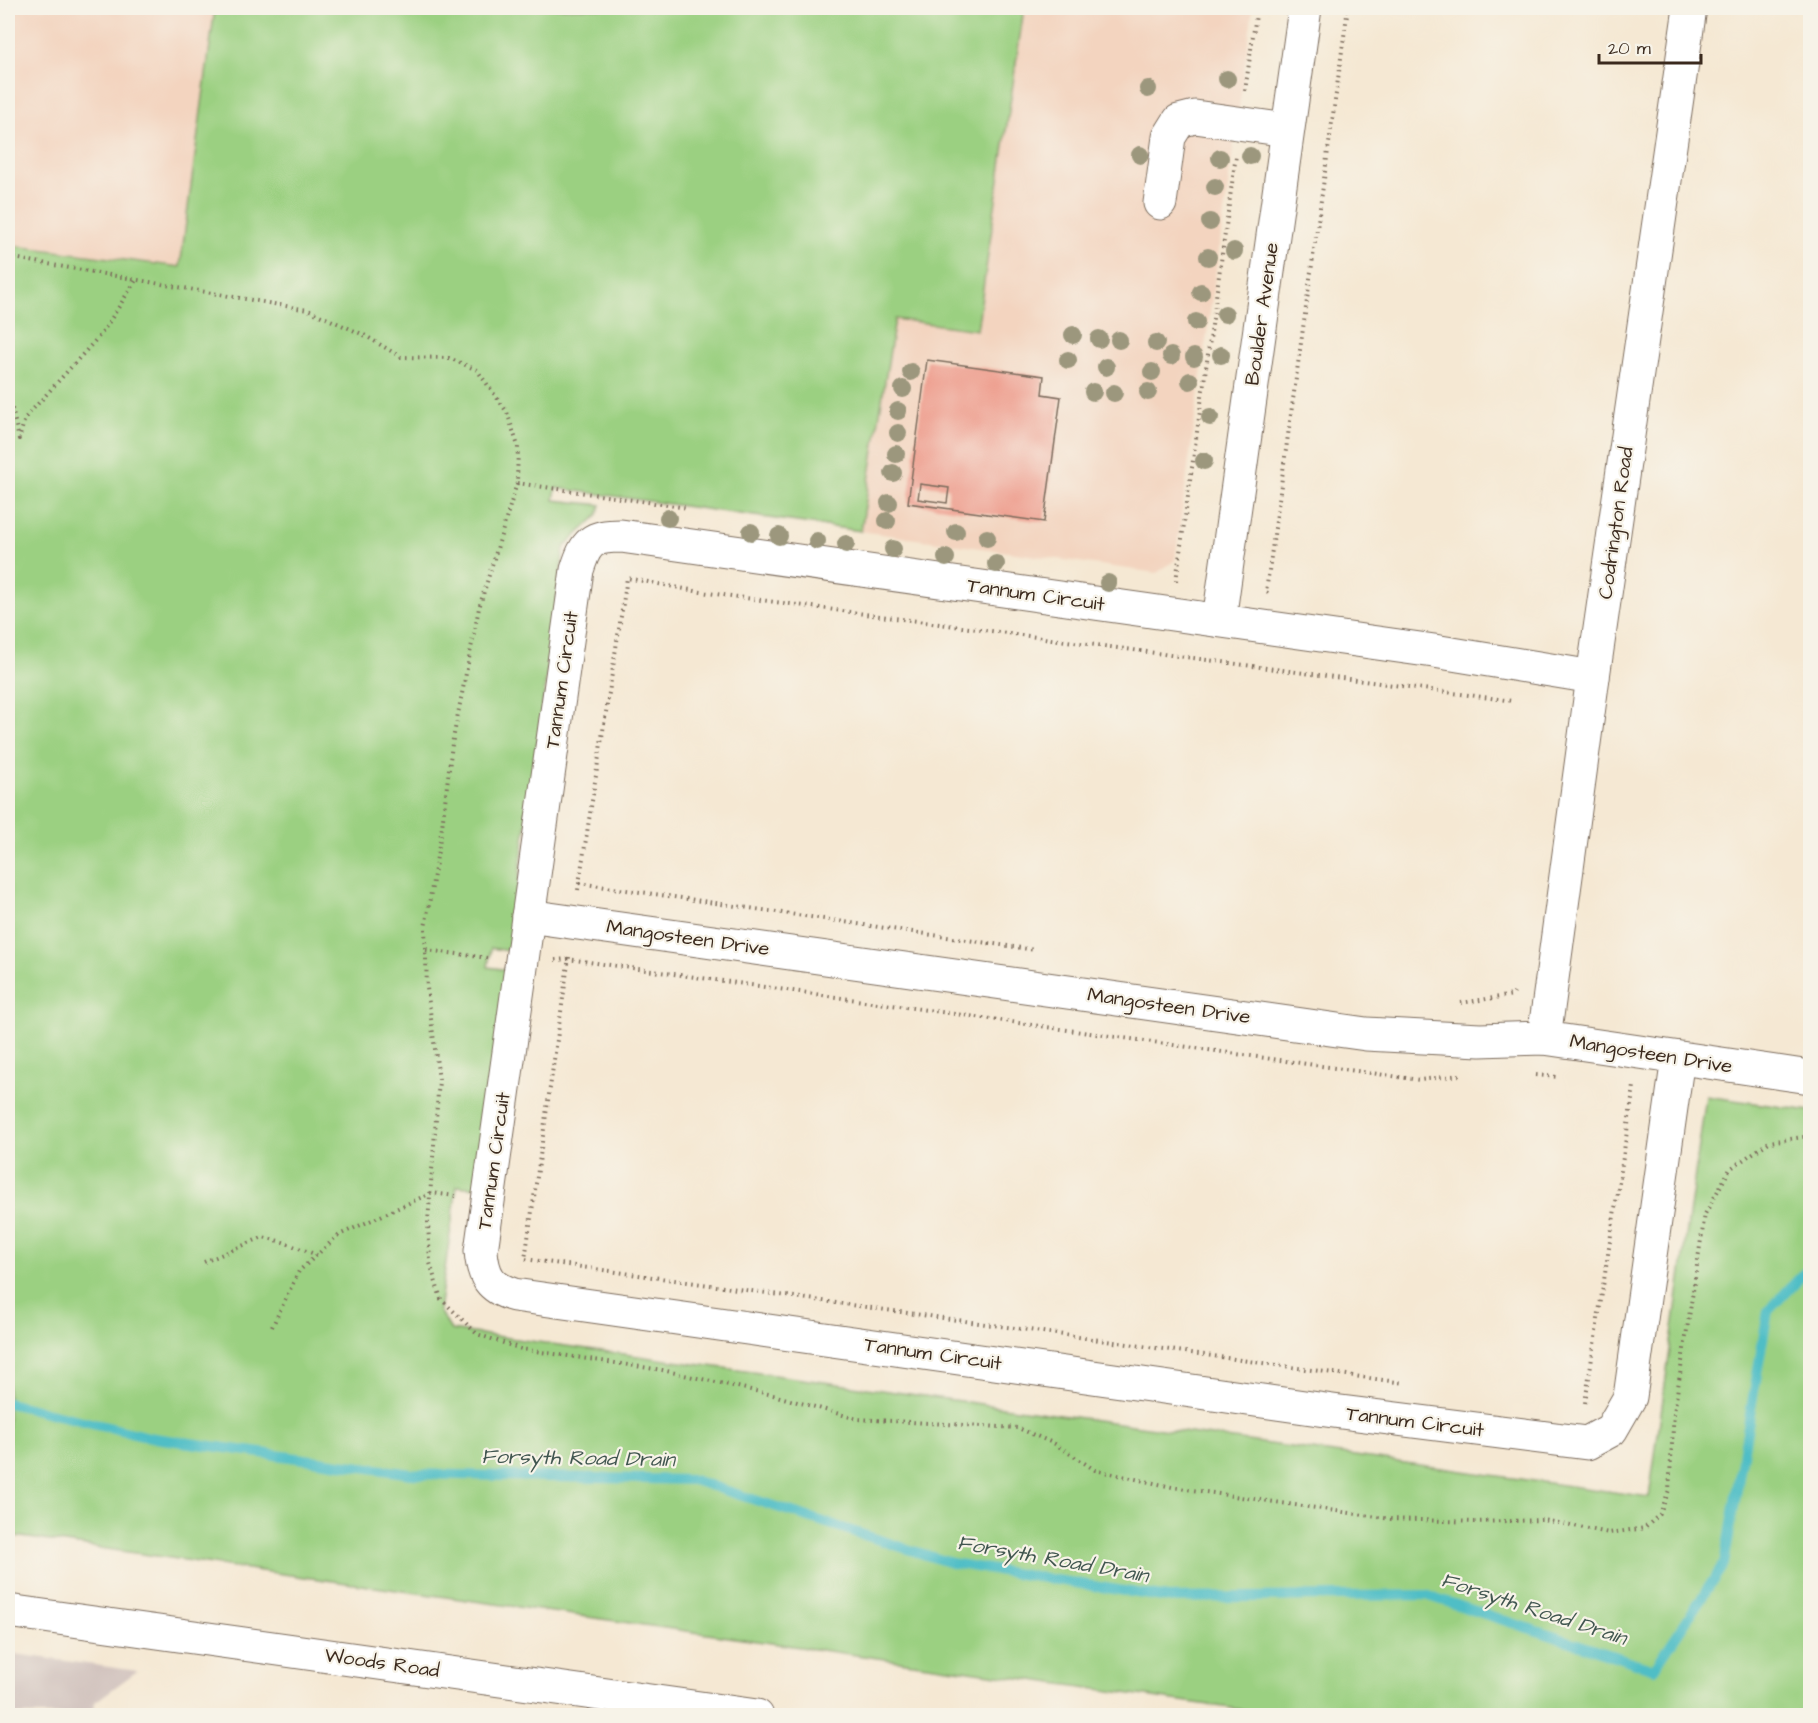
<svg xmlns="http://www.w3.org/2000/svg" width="1818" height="1723" font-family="'Architects Daughter',sans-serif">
<rect width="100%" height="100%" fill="#f7f3e8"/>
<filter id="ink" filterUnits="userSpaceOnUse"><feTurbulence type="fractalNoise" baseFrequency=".0167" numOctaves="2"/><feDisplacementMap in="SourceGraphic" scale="12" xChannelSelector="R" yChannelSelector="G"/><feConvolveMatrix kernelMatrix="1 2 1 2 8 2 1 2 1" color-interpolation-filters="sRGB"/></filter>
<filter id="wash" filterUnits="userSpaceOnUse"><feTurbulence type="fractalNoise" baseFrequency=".008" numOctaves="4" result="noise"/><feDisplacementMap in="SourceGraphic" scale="24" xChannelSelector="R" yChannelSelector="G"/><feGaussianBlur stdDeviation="1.35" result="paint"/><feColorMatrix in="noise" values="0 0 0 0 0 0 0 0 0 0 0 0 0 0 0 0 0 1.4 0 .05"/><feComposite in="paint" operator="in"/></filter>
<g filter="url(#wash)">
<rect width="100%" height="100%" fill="#f5e8d3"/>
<path fill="#f3d4bf" d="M8 8H1253L1175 560 1157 573 556 488 479 307 8 245Z"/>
<path fill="#cfc0bb" d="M8 1653 137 1671 95 1702 93 1715H8Z"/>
<path fill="#9bd081" stroke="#6b7d50" stroke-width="1.5" d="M215 8H1024L977 330 895 319 861 531 556 488 554 500 601 505 597 516 564 547 509 951 491 948 488 967 508 970 476 1188 457 1186 439 1311 451 1330 1649 1497 1706 1096 1810 1111V1715H1280L8 1535V245L180 267Z"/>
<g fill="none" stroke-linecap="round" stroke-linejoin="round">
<path stroke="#50bec6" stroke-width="10" d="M8 1403 154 1438 412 1474 693 1480 951 1563 1168 1598 1426 1595 1654 1669 1724 1564 1768 1311 1810 1267"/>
</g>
<g id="blocks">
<path fill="#ed9787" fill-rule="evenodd" d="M927 360 1044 376 1042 394 1061 397 1044 522 908 503ZM920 484 949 488 947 503 918 499Z"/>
</g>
</g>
<g filter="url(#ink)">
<use href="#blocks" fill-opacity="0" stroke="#7c6c5d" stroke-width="1.5"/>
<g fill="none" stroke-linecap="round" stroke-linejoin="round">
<defs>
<g id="minor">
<path d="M1160 203 1169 137 1179 121 1195 117 1287 130"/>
<path d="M1219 620 1305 8"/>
<path d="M1593 677 1434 651 621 536C591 536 586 542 577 570L481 1251C483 1276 490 1288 514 1295L1333 1411 1587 1443 1611 1430 1630 1397 1678 1058"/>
<path d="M528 916 1366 1034 1480 1040 1544 1038 1810 1077"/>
<path d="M1544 1038 1593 677 1690 8"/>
<path d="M8 1611 757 1716"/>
</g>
</defs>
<use href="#minor" stroke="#7c6c5d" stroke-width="35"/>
<g stroke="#7c6c5d" stroke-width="4" stroke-dasharray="1.5 4.5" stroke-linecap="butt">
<path d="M1245 91 1257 8"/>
<path d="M8 257 308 310 364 335 401 357 449 358 477 370 507 412 518 446 517 483 479 608 452 744 442 827 425 928 427 988 439 1080 428 1222 430 1263 441 1299 477 1334 521 1349 662 1370 773 1395 857 1419 1018 1428 1055 1444 1095 1470 1172 1487 1391 1519 1474 1522 1544 1520 1609 1533 1645 1528 1660 1514 1669 1490 1674 1413 1705 1214 1730 1169 1769 1142 1810 1136"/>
<path d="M8 391 19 439 25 418 102 333 136 280"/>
<path d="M517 483 688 508"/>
<path d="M1176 581 1236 155"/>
<path d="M1268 593 1266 592 1348 8"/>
<path d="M579 883 1035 950"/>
<path d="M578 890 627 578 701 592 1513 701"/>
<path d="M426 950 488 958"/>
<path d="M569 957 525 1259 1404 1383"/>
<path d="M555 960 568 959 1420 1080 1460 1075"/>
<path d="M1461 1003 1513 995 1514 993"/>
<path d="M1536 1075 1558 1077"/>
<path d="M204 1262 263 1237 283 1242 317 1255"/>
<path d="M272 1327 299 1271 339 1235 431 1193 456 1196"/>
<path d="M1585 1403 1634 1086"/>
</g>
<use href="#minor" stroke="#fff" stroke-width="33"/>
</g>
<g fill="#9c977d">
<circle cx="1227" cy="79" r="9"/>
<circle cx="1148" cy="89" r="9"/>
<circle cx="1140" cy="155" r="9"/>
<circle cx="1250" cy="156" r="9"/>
<circle cx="1220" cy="158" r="9"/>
<circle cx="1215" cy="187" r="9"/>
<circle cx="1210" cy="222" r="9"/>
<circle cx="1234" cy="251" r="9"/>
<circle cx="1208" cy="257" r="9"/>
<circle cx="1201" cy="292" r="9"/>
<circle cx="1225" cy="314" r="9"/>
<circle cx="1196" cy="322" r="9"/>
<circle cx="1073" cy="335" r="9"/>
<circle cx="1099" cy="339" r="9"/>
<circle cx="1119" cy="340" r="9"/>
<circle cx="1156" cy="343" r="9"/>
<circle cx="1221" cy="355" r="9"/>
<circle cx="1171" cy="356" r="9"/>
<circle cx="1194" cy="357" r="9"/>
<circle cx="1068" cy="360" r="9"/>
<circle cx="1106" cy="367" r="9"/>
<circle cx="911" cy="372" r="9"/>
<circle cx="1152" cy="372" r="9"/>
<circle cx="1190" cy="381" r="9"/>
<circle cx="903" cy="389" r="9"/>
<circle cx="1093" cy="392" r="9"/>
<circle cx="1148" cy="392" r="9"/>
<circle cx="1114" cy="393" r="9"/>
<circle cx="898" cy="411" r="9"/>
<circle cx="1210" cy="417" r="9"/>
<circle cx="898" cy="433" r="9"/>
<circle cx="896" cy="454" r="9"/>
<circle cx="1204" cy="461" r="9"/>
<circle cx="893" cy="473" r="9"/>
<circle cx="889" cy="503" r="9"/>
<circle cx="668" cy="518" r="9"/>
<circle cx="887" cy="521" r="9"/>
<circle cx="751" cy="532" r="9"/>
<circle cx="956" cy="532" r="9"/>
<circle cx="779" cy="536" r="9"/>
<circle cx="987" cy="538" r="9"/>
<circle cx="817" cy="541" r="9"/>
<circle cx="846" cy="544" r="9"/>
<circle cx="893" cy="549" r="9"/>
<circle cx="946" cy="558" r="9"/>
<circle cx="996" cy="564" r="9"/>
<circle cx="1108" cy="583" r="9"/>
</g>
</g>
<g text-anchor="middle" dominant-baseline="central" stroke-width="4.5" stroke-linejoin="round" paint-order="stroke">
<g font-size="20" fill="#3b2a1e" stroke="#f7f3e8">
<text transform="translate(1262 314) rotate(-82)">Boulder Avenue</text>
<text transform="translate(1616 523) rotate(-82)">Codrington Road</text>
<text transform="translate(1036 595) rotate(8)">Tannum Circuit</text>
<text transform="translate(562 680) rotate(-82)">Tannum Circuit</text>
<text transform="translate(688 938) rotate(8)">Mangosteen Drive</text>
<text transform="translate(1169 1006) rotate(8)">Mangosteen Drive</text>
<text transform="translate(1651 1054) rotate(9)">Mangosteen Drive</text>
<text transform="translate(494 1161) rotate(-82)">Tannum Circuit</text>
<text transform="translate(933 1354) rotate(8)">Tannum Circuit</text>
<text transform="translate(1415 1422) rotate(7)">Tannum Circuit</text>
<text transform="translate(382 1663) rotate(8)">Woods Road</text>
</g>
<g font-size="21" font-style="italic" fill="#415650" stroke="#f7f3e8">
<text transform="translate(578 1458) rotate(1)">Forsyth Road Drain</text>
<text transform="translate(1053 1559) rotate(10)">Forsyth Road Drain</text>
<text transform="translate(1534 1609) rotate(18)">Forsyth Road Drain</text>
</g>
</g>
<rect width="1818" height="1723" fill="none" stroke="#f7f3e8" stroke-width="30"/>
<path d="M1599 54v9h102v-9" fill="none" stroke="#3b2a1e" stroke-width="3"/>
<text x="1608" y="54" font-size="18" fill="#3b2a1e" stroke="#f7f3e8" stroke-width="4.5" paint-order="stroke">20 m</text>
</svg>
